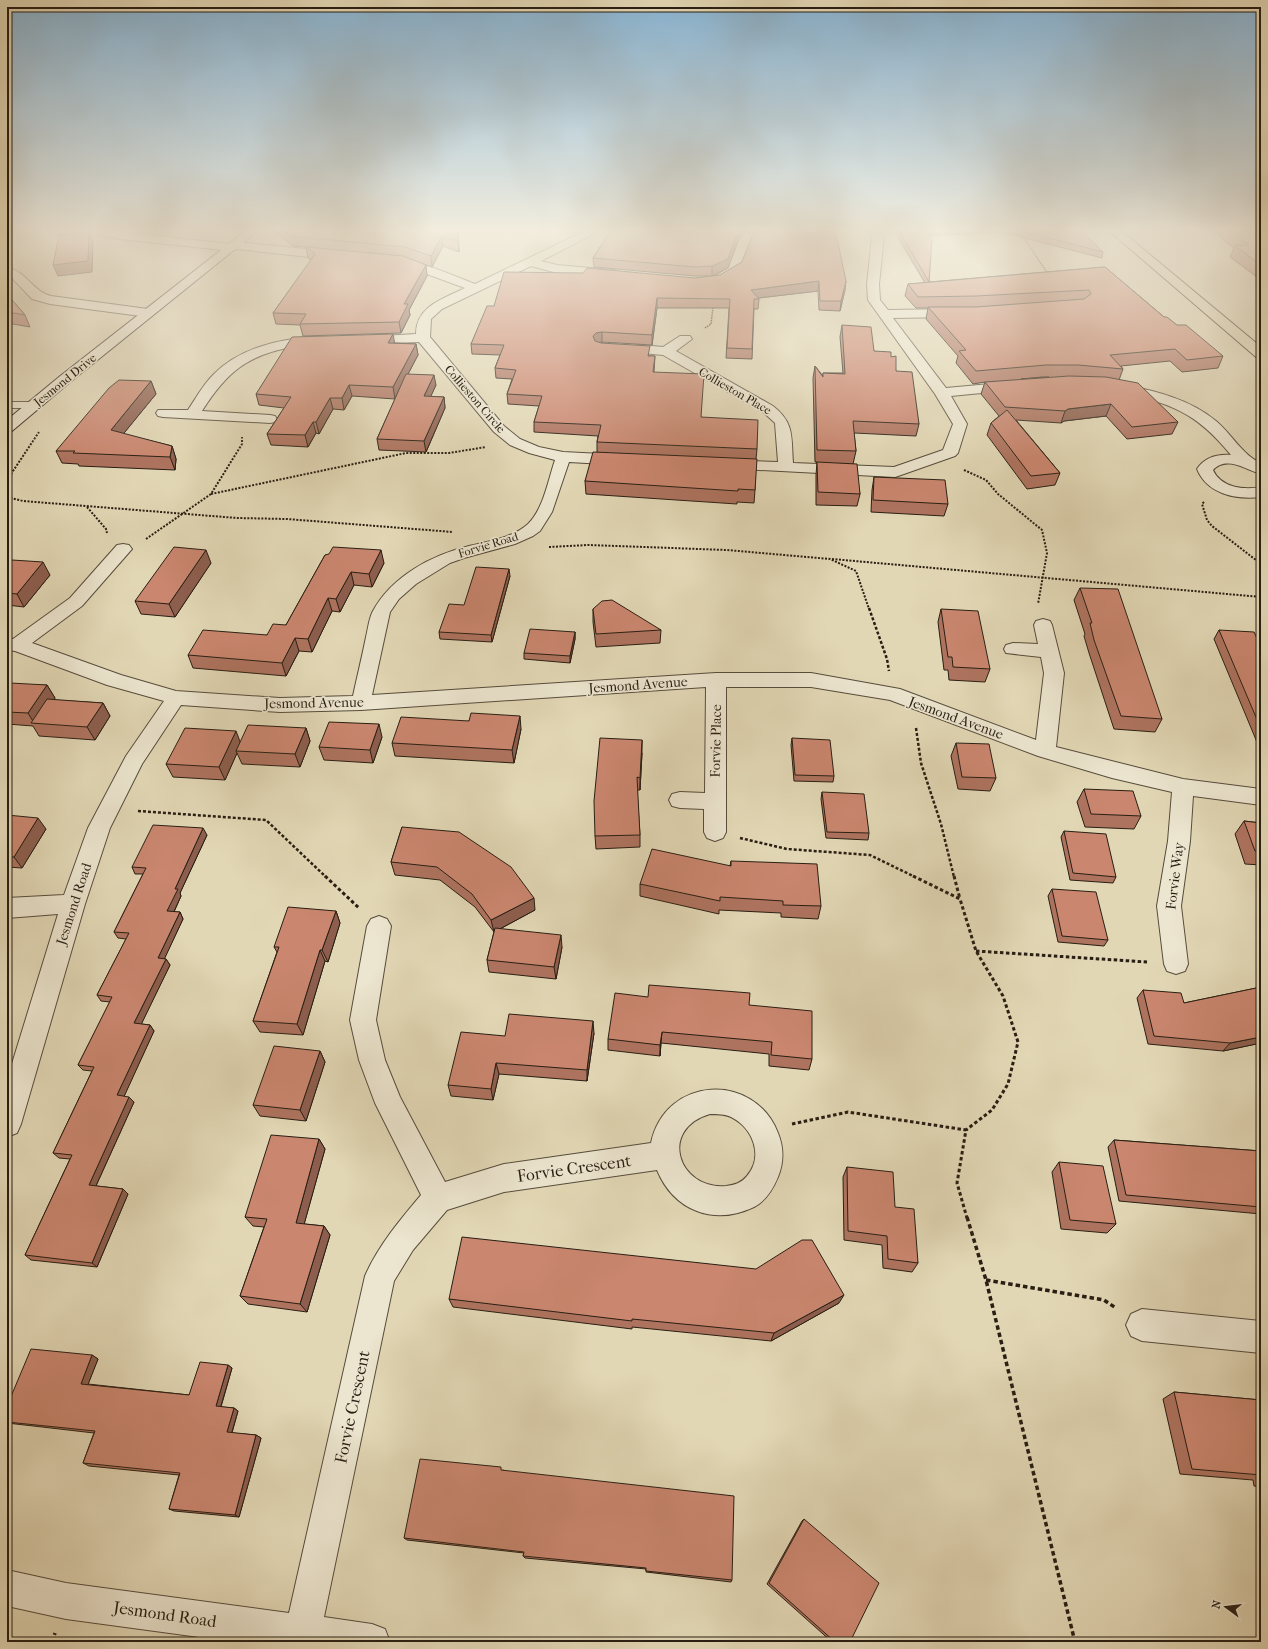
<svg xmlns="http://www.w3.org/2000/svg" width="1268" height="1649" font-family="'IM FELL French Canon',serif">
<rect width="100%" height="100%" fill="#e2d7b5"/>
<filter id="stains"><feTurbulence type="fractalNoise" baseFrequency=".005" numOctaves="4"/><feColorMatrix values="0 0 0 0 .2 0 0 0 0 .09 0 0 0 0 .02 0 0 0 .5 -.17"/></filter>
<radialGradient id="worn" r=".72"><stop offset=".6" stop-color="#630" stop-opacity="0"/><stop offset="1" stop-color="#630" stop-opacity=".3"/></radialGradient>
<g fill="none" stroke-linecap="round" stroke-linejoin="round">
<defs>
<path id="lane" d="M7 402H34L39 405 34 408H7Z"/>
<g id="street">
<path d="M94 229 231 244 236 242 336 252 342 256 336 260 237 249 232 251 120 239 100 235Z"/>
<path d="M589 229H603L541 261 557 265 613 270 617 271 619 274 617 277 557 273 531 266 442 309 431 319 430 337 504 426 520 439 539 447 563 452 622 455 627 457 630 460 627 463 622 465 569 462 552 512 540 531 533 536 515 544 464 558 450 563 416 584 399 599 390 612 372 695 716 673H811L900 689 1036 740 1044 673 1041 657 1006 653 1004 649 1006 645 1013 643 1038 644 1034 625 1036 621 1043 619 1050 621 1052 625 1064 673 1056 747 1183 779 1261 789V805L1193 796 1190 841 1181 906 1188 964 1185 971 1176 974 1167 971 1164 964 1157 906 1168 841 1172 792 1112 778 1038 756 890 700 811 687H726V832L723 838 715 841 707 838 704 832V809L680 808 672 806 669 800 672 794 680 792 705 793 706 687 361 710 280 712 181 705 142 764 110 828 85 904 21 1124 17 1133 7 1137V1080L58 914 7 918V898L64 895 88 828 126 756 164 701 107 685 15 651 7 650V638L13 639 70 598 117 545 123 544 129 545 132 549 82 606 32 643 121 675 176 691 280 698 353 696C357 677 362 657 366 637 368 629 369 618 373 611 392 576 432 555 469 546 488 541 513 538 528 524 544 508 548 480 555 460L529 453 510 445 494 432 419 342 359 344 357 341 359 338 364 337 416 334C416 306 443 299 465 288L405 266 394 265 392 262C400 252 462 279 475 284Z"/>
<path d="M868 229H880L884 236 879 284 880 300 888 310 956 309 962 313 956 317 893 318 946 388 1012 382 1017 383 1019 386 1017 389 1012 390 951 396 967 424 958 453 955 456 901 475 895 477 721 468 718 465 721 462 726 460 778 462 775 423 763 412 663 355 620 351 615 350 613 347 615 344 620 343 663 347 680 336H690L692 339 676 351 773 406C795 423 791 438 793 463L894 467 943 450 953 424 935 394 868 300 867 284 872 236Z"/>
<path d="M747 233 753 236C746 256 735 290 707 283L705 280 707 277C712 276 717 275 722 272 735 264 736 235 747 233Z"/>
<path d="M7 267C27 272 32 291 51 296L148 309 154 313 148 317 50 304 32 299 12 278 7 275Z"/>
<path d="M318 336 323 337 325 340 323 343C313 345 302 345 292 347 247 355 226 373 202 411L270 415 275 416 277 419 275 422 270 423 163 417 158 416 156 413 158 410H188C196 398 203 385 213 375 240 347 281 339 318 336Z"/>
<path d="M1122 384C1155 391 1190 399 1216 421 1232 434 1242 455 1261 463V474C1246 470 1227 455 1213 470 1221 488 1244 490 1261 487V497C1236 500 1207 494 1197 469 1205 457 1218 454 1231 455 1195 411 1171 404 1117 391L1115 388 1117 385Z"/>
<path d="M379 916 387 919 391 926 376 1020 385 1060 400 1097 445 1182 504 1164 651 1143C665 1076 754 1071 778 1133 784 1148 784 1162 778 1177 773 1189 766 1201 754 1207 714 1226 674 1211 657 1170L504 1192 447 1210 413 1250 394 1281 324 1617 372 1624 385 1629 390 1642H236L66 1619 7 1606V1570L66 1583 289 1613 365 1276C378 1246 400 1220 421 1195L375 1103 359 1060 350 1020 367 926 371 919ZM710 1114C717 1114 725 1114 731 1117 753 1128 764 1156 747 1176 741 1183 735 1185 726 1186 678 1190 658 1129 710 1114Z"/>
<path d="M1142 1309 1261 1321V1353L1142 1341 1131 1336 1126 1325 1131 1314Z"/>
</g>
<path id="secondary" d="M248 229H260L69 383 12 431 7 432V420L59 377Z"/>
<path id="primary" d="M1107 229H1119L1261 347V358L1256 357Z"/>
</defs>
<use href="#lane" stroke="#564c3c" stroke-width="2"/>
<use href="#street" stroke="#564c3c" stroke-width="2"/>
<use href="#secondary" stroke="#281e13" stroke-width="2"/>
<use href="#primary" stroke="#281e13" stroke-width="2"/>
<g stroke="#281e13" stroke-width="1.5" stroke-dasharray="1.5 1" stroke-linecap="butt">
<path d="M1025 235 1024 238 1048 274"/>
<path d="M705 328 711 324 713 307"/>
</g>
<g stroke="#281e13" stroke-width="2" stroke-dasharray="2 1.5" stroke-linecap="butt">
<path d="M964 470 986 480 998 494 1042 530 1047 553 1038 604"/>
<path d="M7 480 39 432"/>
<path d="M211 494 406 453H449L486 447"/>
<path d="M7 497 23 501 237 518 287 519 453 532"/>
<path d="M1204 502 1202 504 1207 520 1212 526 1261 564"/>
<path d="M87 507 106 529 107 533"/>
<path d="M146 539 211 494 242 444V437"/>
<path d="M549 547 588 545 727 550 830 559 856 571 869 609"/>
<path d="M832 559 1261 597"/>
</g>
<g stroke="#281e13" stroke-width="2.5" stroke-dasharray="3 2" stroke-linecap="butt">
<path d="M869 608 887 659 889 671"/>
<path d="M916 728 921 763 941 824 954 877"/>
<path d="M138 811 266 820 326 877"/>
<path d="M740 838 787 849 870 855 915 877"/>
</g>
<g stroke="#281e13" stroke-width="3" stroke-dasharray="3.5 2.5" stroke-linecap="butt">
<path d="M325 876 359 908"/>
<path d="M913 876 960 899 976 951 1003 996 1018 1042 1008 1084 992 1110 966 1130"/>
<path d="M954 876 960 899"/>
<path d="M976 951 1147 962"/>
<path d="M792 1124 848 1112 966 1130 957 1183 967 1218"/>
</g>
<g stroke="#281e13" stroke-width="3.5" stroke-dasharray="4.5 3" stroke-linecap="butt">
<path d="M967 1217 986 1280 1075 1642"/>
<path d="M986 1280 1104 1300 1116 1308"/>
<path d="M52 1642 55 1633"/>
</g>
<use href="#lane" fill="#ece5cf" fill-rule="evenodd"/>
<use href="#street" fill="#ece5cf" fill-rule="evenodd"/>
<use href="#secondary" fill="#ece5cf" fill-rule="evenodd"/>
<use href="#primary" fill="#e2d7b5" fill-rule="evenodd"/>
</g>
<g fill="#ae735f" stroke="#281e13" fill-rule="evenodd">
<path d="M270 229H458L459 252 443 246 432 267 407 258 426 265 427 276 409 310 410 315 401 333 303 336 300 325 276 324 273 313 311 260 308 258 306 247 293 246Z"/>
<path d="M612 229H835L845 290 840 311 819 310 818 291 758 298 759 299 758 309H754L752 359 726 358 729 308H657L652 345 602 342H599L650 356H655L654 372 701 417 757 449 756 459 755 490 754 503 737 502V504L586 494 585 481 597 452V442L598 436 534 432V422L539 406 508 404 507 394 512 379 496 378 495 368 500 355 472 354 471 344 494 306 720 275 742 262 753 234 752 233 743 232 740 235 728 268 712 276H695L594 267 593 258Z"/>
<path d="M893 229H1027L1103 252 1102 258 1002 232 929 236V282L1105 267 1164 317 1223 356 1218 368 1182 372 1170 361 1121 366 1123 369 1119 380 1178 422 1172 434 1127 439 1106 416 1064 421 1061 423 1016 420 1060 473 1055 485 1027 489 987 435 991 423 999 416 981 394 985 382 973 384 956 363 958 356 926 319 928 308H916L905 296 908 284 925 283ZM1042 377H1049L1021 379Z"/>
<path d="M1212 229H1261V280L1230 257 1234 248 1223 240V238Z"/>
<path d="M7 294 25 315 30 327 7 323Z"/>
<path d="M842 325 874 351 891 357 896 371 919 424 916 436 854 433 856 451 853 464 860 494 857 506 816 505V475L817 462H815L813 378 815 366 823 376V373H843L840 337Z"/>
<path d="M395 343 416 344 418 355 408 374 436 385 430 397H444L445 408 426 452 379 450 377 439 395 399 352 396 344 410 333 409 319 434 316 433 308 447 271 445 267 434 284 408 259 405 256 394Z"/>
<path d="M151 381 156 394 123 434 172 446 176 459 175 470 79 466 78 464 62 463 56 451Z"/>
<path d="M874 477 948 504 944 516 871 512 872 490Z"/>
<path d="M325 555 384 563 372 587 354 585 340 612 332 611 312 652 299 651 286 676 193 668 188 655 267 635 286 625Z"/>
<path d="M211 563 175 617 141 614 135 601Z"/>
<path d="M7 566 50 575 24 607 7 605Z"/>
<path d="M510 576 492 642 440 639 439 632 464 605Z"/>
<path d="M1080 588 1162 719 1155 732 1114 729 1089 653 1084 636 1085 634 1074 600Z"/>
<path d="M593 609 661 630 660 643 596 647 593 622Z"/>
<path d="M941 609 990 669 985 682 949 680 948 670H944L938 622Z"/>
<path d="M1219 630 1261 647V747H1259L1214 639Z"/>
<path d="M575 632V639L570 663 524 659V653Z"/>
<path d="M47 685 55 698 54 700 103 703 110 716 95 740 39 736 33 726 7 724V686Z"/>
<path d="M469 721 521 729 514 763 395 756 392 743Z"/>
<path d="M306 728 310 741 300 767 242 764 237 753 225 780 173 777 166 764 240 742Z"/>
<path d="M382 737 373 763 324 760 319 747Z"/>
<path d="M792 738 834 776 833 782 794 781 791 745Z"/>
<path d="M956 743 996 778 990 791 958 789 951 756Z"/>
<path d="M642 753 640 790H637L640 835V847L596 849 595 836Z"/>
<path d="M1084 789 1141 816 1134 829 1085 827 1077 802Z"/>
<path d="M822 792 869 833 868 840 826 838 821 799Z"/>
<path d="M7 815 46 829 22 868 7 867Z"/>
<path d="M1244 821 1261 823V865L1245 864 1235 834Z"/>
<path d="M402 827 535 910 500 929 562 947 556 979 489 972 487 960 494 932 475 907 440 880 395 875 391 862Z"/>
<path d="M1064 831 1116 877 1113 883 1070 880 1061 837Z"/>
<path d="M207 835 180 893 181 896 174 912H180L183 919 164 959H166L170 965 141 1024 150 1025 154 1031 124 1096 134 1102 96 1186 123 1189 128 1194 97 1267 31 1260 25 1255 70 1159 59 1158 53 1153 92 1071 83 1070 78 1065 110 1002 101 1001 97 995 126 939 118 938 114 932 143 874H135L132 867Z"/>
<path d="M731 861 821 906 818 919 781 917V913L719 910V914L640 896V884L730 866Z"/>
<path d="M1052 889 1108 940 1104 946 1058 942 1048 896Z"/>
<path d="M336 911 340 923 328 962 325 961 303 1035 260 1032 253 1021 277 952 274 947Z"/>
<path d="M1261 987V1043L1223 1051 1148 1044 1137 998 1143 990 1184 1003Z"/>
<path d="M648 997 749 1005 812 1059 809 1070 769 1066V1054L661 1043 660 1056 608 1050V1039Z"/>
<path d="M594 1033 587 1081 499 1074 493 1100 451 1096 448 1085 505 1036Z"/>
<path d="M320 1051 325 1062 306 1121 260 1116 253 1105Z"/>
<path d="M319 1139 325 1149 304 1224 324 1226 330 1235 307 1312 248 1304 240 1296 264 1227 253 1226 245 1217Z"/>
<path d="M1114 1140 1261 1151V1214L1119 1201 1108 1147Z"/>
<path d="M1059 1162 1116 1224 1107 1233 1061 1229 1052 1172Z"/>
<path d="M847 1167 895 1207 918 1263 912 1272 883 1268 882 1245 844 1240 843 1177Z"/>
<path d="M449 1299 839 1303 771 1341 632 1327V1329L453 1307Z"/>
<path d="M92 1355 98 1359 88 1384 189 1395 228 1365 232 1368 221 1407 234 1408 238 1411 232 1433 256 1435 261 1438 239 1517 174 1511 169 1509 179 1475 89 1466 83 1463 94 1433 7 1423V1422Z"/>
<path d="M1174 1392 1261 1400V1487L1254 1486 1253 1480 1180 1474 1163 1399Z"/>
<path d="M503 1470 732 1580 731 1582 646 1572V1569L525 1558 523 1556 524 1553 407 1540 404 1538Z"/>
<path d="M804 1519 850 1642H832L767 1584 802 1521Z"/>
</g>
<g fill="#8d5e4e" stroke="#281e13">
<path d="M457 229H458L459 252 458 241Z"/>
<path d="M739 229H743V232L740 235 728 268 712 276V266Z"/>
<path d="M89 232 93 243 92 272 58 276 53 265Z"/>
<path d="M442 236 443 246 432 267 431 256Z"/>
<path d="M426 265 427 276 409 310 410 315 401 333 399 322 404 304Z"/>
<path d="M819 281 818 291 750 299 751 290Z"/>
<path d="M846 281 845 290 840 311 841 301Z"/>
<path d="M657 298V308L652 345V335Z"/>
<path d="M602 332V342L597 343 594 346 593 336 596 333Z"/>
<path d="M393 334 395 345 388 343Z"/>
<path d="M416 344 418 355 395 399 393 387Z"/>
<path d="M434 375 436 385 426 407 424 396Z"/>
<path d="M151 381 156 394 116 443 111 430Z"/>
<path d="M349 385 352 396 344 410 342 398Z"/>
<path d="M444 397 445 408 426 452 424 441Z"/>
<path d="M330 398 333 409 319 434 316 422Z"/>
<path d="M1111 404 1106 416 1064 421 1061 423 1065 411 1068 409Z"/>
<path d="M313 422 316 433 308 447 305 435Z"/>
<path d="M172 446 176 459 175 470 170 457Z"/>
<path d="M206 550 211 563 175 617 169 604Z"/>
<path d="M381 550 384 563 372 587 369 574Z"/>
<path d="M43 562 50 575 24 607 17 594Z"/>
<path d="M509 569 510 576 492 642 491 635Z"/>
<path d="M351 572 354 585 340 612 336 599Z"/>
<path d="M328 598 332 611 312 652 308 639Z"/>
<path d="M575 632V639L570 663V656Z"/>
<path d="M295 638 299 651 286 676 282 663Z"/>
<path d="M47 685 55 698 38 723H34L28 713Z"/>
<path d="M103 703 110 716 95 740 87 727Z"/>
<path d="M520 716 521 729 514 763 512 750Z"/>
<path d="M379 724 382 737 373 763 370 750Z"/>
<path d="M306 728 310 741 300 767 295 754Z"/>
<path d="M236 731 241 744 236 751 237 753 225 780 219 767Z"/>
<path d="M642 740V753L640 790V778Z"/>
<path d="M38 818 46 829 22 868 14 857Z"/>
<path d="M203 828 207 835 180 893 181 896 171 918 167 911 175 889Z"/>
<path d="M534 898 535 910 494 932 491 920Z"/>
<path d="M336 911 340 923 328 962 322 950Z"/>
<path d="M180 912 183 919 162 964 158 958Z"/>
<path d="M561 935 562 947 556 979 554 967Z"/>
<path d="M320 950 325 961 303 1035 297 1024Z"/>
<path d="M7 953 11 957 7 964Z"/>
<path d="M166 959 170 965 139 1029 134 1023Z"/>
<path d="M593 1021 594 1033 587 1081V1070Z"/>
<path d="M150 1025 154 1031 122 1101 117 1095Z"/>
<path d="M662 1032 661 1043 660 1056V1045Z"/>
<path d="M1261 1037V1043L1223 1051 1230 1043Z"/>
<path d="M320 1051 325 1062 306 1121 300 1110Z"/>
<path d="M496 1063 499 1074 493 1100 491 1089Z"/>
<path d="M129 1097 134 1102 94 1190 89 1185Z"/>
<path d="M319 1139 325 1149 302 1232 296 1223Z"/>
<path d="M123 1189 128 1194 97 1267 92 1263Z"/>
<path d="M324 1226 330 1235 307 1312 300 1304Z"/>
<path d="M844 1295 839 1303 771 1341 774 1333Z"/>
<path d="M92 1355 98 1359 87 1387 81 1384Z"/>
<path d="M228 1365 232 1368 220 1409 216 1406Z"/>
<path d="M234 1408 238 1411 231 1435 227 1432Z"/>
<path d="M256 1435 261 1438 239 1517 235 1515Z"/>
</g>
<g fill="#ca866f" stroke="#281e13">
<path d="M281 229H457L458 241 442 236 431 256 405 247 290 236Z"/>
<path d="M612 229H739L728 259 712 266 695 267 593 258Z"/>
<path d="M755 229H835L846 281 841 301H820L819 281 751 290 759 299H754L752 349 727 348 730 299 657 298 652 335 602 332 596 333 593 336 595 341 601 343 650 346 648 356H655L653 372 704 374 701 417 758 420 757 449 597 442 601 425 534 422 542 396 507 394 516 370 495 368 504 345 471 344 487 306H494L504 272 583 273 587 268 695 278 720 275 742 262Z"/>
<path d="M898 229H954L926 231 932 240 929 282Z"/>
<path d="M1014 229H1027L1029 230 1030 229H1080L1103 252Z"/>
<path d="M1227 229H1261V265L1235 246 1249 245Z"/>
<path d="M89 232 88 261 53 265 59 235Z"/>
<path d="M306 247 403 256 426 265 404 304H408L399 322 300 324 306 314 273 313 315 254Z"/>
<path d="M1105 267 1164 317H1167L1177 325H1186L1223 356 1187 360 1175 349 1110 355 1123 369 1078 365H1046L976 371 959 351 966 350 928 307H976L1084 299 1091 294 1089 290 976 296 918 297 908 284Z"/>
<path d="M7 294 25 315 7 312Z"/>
<path d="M842 325 871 327 874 351 891 352V357L896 356V371L912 372 919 424 853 421 856 451 817 450 815 366 823 377V373L845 374Z"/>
<path d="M393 334 388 343 416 344 393 387 349 385 342 398H330L316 422H313L305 435 267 434 291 397 256 394 292 337Z"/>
<path d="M406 374 434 375 424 396 444 397 424 441 377 439Z"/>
<path d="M1069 376 1106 377 1138 383 1178 422 1132 427 1111 404 1068 409 1065 411 1005 407 985 382Z"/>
<path d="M119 380 151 381 111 430 172 446 170 457 73 453 75 451H56L109 388Z"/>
<path d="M1007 410 1060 473 1031 476 991 423Z"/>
<path d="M593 452 757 459 755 490 738 489V491L585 481Z"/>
<path d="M817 462 857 464 860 494 818 492Z"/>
<path d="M874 477 945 480 948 504 873 500Z"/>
<path d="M174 547 206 550 169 604 135 601Z"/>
<path d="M333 547 381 550 369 574 351 572 336 599 328 598 308 639 295 638 282 663 188 655 203 630 267 635 273 624 286 625 325 555 329 554Z"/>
<path d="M12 560 43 562 17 594 7 593V566Z"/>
<path d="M476 567 509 569 491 635 439 632 449 604 464 605Z"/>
<path d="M1080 588 1118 589 1162 719 1121 716 1094 640 1090 623H1092Z"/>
<path d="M612 600 661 630 596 634 593 609 602 601Z"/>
<path d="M941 609 978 611 990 669 953 667 952 657H948Z"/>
<path d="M530 629 575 632 570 656 524 653Z"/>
<path d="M1219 630 1254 632 1261 647V729Z"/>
<path d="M10 683 47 685 28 713 7 712V686Z"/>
<path d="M47 699 103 703 87 727 31 723Z"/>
<path d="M471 713 520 716 512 750 392 743 401 717 469 721Z"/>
<path d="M329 722 379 724 370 750 319 747Z"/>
<path d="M248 725 306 728 295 754 236 751Z"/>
<path d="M185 728 236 731 219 767 166 764Z"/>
<path d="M600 738 642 740 640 778 637 777 640 835 595 836 594 801Z"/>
<path d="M792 738 830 740 834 776 795 775Z"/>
<path d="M956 743 989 744 996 778 962 777Z"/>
<path d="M1084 789 1133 791 1141 816 1091 814Z"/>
<path d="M822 792 864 794 869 833 827 832Z"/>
<path d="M7 815 38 818 14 857H7Z"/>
<path d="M1244 821 1261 823V852L1255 851Z"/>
<path d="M153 825 203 828 175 889H178L167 911 180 912 158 958 166 959 134 1023 150 1025 117 1095 129 1097 89 1185 123 1189 92 1263 25 1255 72 1155 53 1153 94 1067 78 1065 112 997 97 995 129 933 114 932 146 868 132 867Z"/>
<path d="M402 827 459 832 511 867 534 898 491 920 472 894 437 867 391 862Z"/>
<path d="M1064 831 1106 834 1116 877 1073 873Z"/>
<path d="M652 849 731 866V861L817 864 821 906 783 905V901L720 897V901L640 884Z"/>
<path d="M1052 889 1096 892 1108 940 1062 936Z"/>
<path d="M288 907 336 911 322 950H320L297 1024 253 1021 279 947H274Z"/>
<path d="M495 928 561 935 554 967 487 960Z"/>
<path d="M649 985 750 993 749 1005 812 1011V1059L771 1055 772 1042 662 1032 660 1045 608 1039 615 993 648 997Z"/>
<path d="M1261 987V1037L1230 1043 1154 1036 1143 990 1181 993 1184 1003Z"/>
<path d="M509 1014 593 1021 587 1070 496 1063 491 1089 448 1085 461 1032 505 1036Z"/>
<path d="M274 1046 320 1051 300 1110 253 1105Z"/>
<path d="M271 1135 319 1139 296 1223 324 1226 300 1304 240 1296 267 1219 245 1217Z"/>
<path d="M1114 1140 1261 1151V1207L1126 1195Z"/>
<path d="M1059 1162 1103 1166 1116 1224 1070 1220Z"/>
<path d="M847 1167 893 1172 895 1207 914 1209 918 1263 888 1259 887 1236 848 1231Z"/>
<path d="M462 1237 756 1269 802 1240H812L844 1295 774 1333 632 1319V1321L449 1299Z"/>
<path d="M31 1349 92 1355 81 1384 189 1395 200 1362 228 1365 216 1406 234 1408 227 1432 256 1435 235 1515 169 1509 180 1473 83 1463 95 1431 7 1422V1406Z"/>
<path d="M1174 1392 1261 1400V1475L1192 1469Z"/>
<path d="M420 1459 501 1467V1470L734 1496 732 1580 646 1571V1568L523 1556 524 1552 404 1538Z"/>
<path d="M804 1519 879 1583 850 1642H835L769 1583Z"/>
</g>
<linearGradient id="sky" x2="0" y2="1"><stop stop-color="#88b5d5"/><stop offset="0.5" stop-color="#f2edde"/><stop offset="1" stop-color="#f2edde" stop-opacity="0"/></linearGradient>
<rect width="1268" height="460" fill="url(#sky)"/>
<g text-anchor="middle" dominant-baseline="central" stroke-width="3.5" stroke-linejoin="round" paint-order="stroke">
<g font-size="12" fill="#281e13" stroke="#ece5cf">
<text transform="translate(65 380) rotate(-39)">Jesmond Drive</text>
<text transform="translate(735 391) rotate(30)">Collieston Place</text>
<text transform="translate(475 399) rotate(49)">Collieston Circle</text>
<text transform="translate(488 545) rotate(-17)">Forvie Road</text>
</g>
<g font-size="14" fill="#281e13" stroke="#ece5cf">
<text transform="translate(638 685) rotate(-4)">Jesmond Avenue</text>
<text transform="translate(314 703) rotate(-1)">Jesmond Avenue</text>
<text transform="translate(956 718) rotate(20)">Jesmond Avenue</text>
<text transform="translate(716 741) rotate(-89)">Forvie Place</text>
<text transform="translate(1175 876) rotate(-83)">Forvie Way</text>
<text transform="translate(74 904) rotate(-72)">Jesmond Road</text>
</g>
<g font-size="17" fill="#281e13" stroke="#ece5cf">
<text transform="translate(574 1168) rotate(-8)">Forvie Crescent</text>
<text transform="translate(352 1407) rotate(-78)">Forvie Crescent</text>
<text transform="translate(165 1614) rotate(8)">Jesmond Road</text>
</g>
</g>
<rect width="1268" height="1649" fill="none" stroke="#e2d7b5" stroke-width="24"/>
<rect x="8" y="8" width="1252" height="1633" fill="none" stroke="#281e13" stroke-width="2"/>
<rect x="12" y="12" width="1244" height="1625" fill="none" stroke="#281e13"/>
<g transform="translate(1226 1607) rotate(285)" stroke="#ece5cf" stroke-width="3" paint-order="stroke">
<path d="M0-3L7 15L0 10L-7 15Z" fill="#281e13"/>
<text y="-6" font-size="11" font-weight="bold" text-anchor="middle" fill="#281e13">N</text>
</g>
<rect width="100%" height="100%" filter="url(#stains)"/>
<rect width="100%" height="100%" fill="url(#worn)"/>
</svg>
